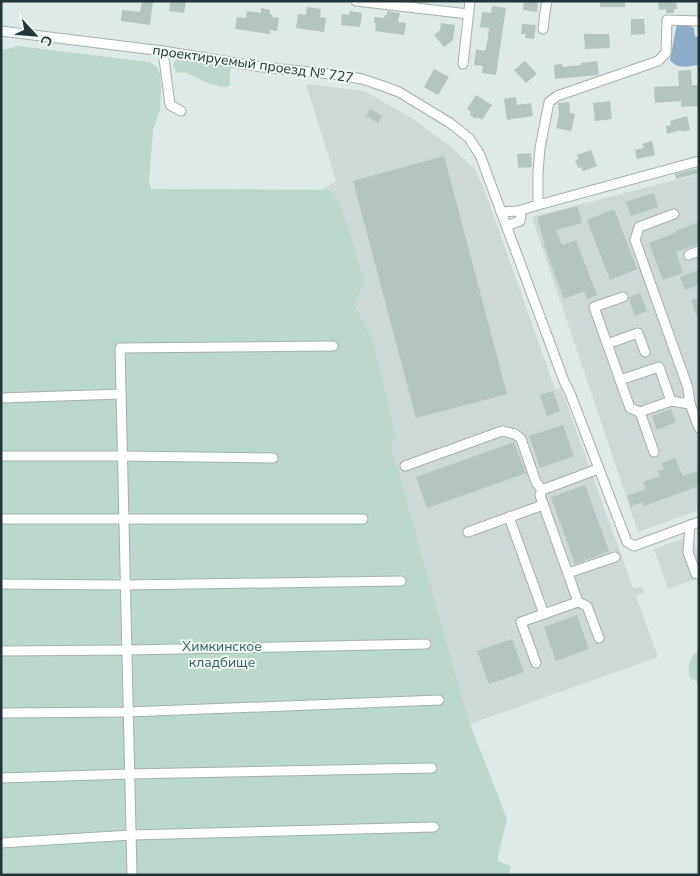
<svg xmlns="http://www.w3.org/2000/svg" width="700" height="876" font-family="'Nunito Sans',sans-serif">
<rect width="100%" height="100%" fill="#dfe9e7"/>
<g fill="#cdd8d7">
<path d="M306 84 364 91 410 117 451 147 475 169 487 197 555 389 561 388 633 588 642 587 644 593 636 596 658 657 470 724 368 364 322 190 336 181Z"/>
<path d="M699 174V510L638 532 532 217Z"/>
<path d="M685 538H693L699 554V578L668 589 654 549Z"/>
</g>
<g fill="#bad8cb">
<path d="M17 46 149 62 157 67 160 75 161 92 160 101V110L153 130 149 182 151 189 322 190V191L330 190C349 217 354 252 365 282L354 305 372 338 396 438 391 445 470 724 507 819 498 856V861L511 866 509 875H1V50L8 49Z"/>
<path d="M178 59 230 64 231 68C228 74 231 78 230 85L227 87H222L205 82 185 72 177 73 173 65 175 61Z"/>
<path d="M699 650V683L689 677C688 665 689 657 699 650Z"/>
</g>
<path fill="#8cadc9" d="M687 23 694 28 695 36 699 38V65C688 66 678 70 670 60L676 28 678 24Z"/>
<g fill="#b5c3c1">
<path d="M142 1H153L150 25 121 21 122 10 140 12Z"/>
<path d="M170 1H186L184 13 169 11Z"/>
<path d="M524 1H538L537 12 523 10Z"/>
<rect x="600" y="1" width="25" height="6"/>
<path d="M658 1H676L677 9H674V13H666V9L659 10Z"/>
<path d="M492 6 506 8 496 75 482 73 483 66 474 65 476 49 485 51 487 44 489 28 480 27 482 12 491 13Z"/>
<path d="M307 7 321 9 320 17 326 18 324 32 296 28 298 14 306 15Z"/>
<path d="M261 8 270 10V14L273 15 272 17 279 18 277 31 270 30V34L235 29 237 17 246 18 247 11 261 13Z"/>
<path d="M350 11 362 13 360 27 341 25 342 14 349 15Z"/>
<path d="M387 11 400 13 398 22 406 23 404 35 375 31 376 23H374L375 17 384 18 385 15H387Z"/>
<path d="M631 19H644L645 34 631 35Z"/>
<path d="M441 23 455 25 453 40 444 47 434 35 440 30Z"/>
<path d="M522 24 536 25 534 39 525 38 526 34H521Z"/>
<path d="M584 34H609L610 48 585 49Z"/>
<path d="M525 61 537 74 526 83 514 70Z"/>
<path d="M597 61 599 75 555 79 554 65 562 64 563 67 581 65V63Z"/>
<path d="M434 69 449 77 438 95 424 87Z"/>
<path d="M691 70 692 85H699V106L681 107V101L655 103 654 87 679 86 678 71Z"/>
<path d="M476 95 492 105 482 120 477 117 476 119 470 115 471 112 467 109Z"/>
<path d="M516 97 517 105 531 103 533 116 507 120 504 99Z"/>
<path d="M610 101 612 119 595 121 593 103Z"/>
<path d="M569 102 570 113 575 114 571 131 556 128 559 115 558 103Z"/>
<path d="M370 109 382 116 378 123 366 116Z"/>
<path d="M687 116 690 130 681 132V130L667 134 666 126 671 125 670 121Z"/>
<path d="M652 141 655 155 637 159 635 150 644 148 642 144Z"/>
<path d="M591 150 597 166 583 171 581 167 578 168 575 160 579 159 577 155Z"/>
<path d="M531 153 532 167 518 168 517 154Z"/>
<path d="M444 156 507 394 416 418 353 181Z"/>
<path d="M699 168V173L676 179 675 174Z"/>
<path d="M654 193 658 207 631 216 626 202Z"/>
<path d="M577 206 582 223 556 230 562 245 576 240 597 295 587 299 584 291 564 299 544 245H545L537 217Z"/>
<path d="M614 209 637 269 610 280 587 220Z"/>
<path d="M699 222V244L676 252 683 273 663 280 649 243 675 233V231Z"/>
<path d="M699 270V285L685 290 680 277Z"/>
<path d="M640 293 647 311 635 316 629 299V297Z"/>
<path d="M699 298V319H698L691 300Z"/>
<path d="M553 391 560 411 547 416 540 395Z"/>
<path d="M671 409 676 422 657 430 652 416Z"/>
<path d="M563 425 574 456 540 468 529 436Z"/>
<path d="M514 442 526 473 427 508 416 477Z"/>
<path d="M675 458 683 476 699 471V486L644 506 642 502 631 506 627 496 646 489 643 482 660 476 658 471 664 469 662 463Z"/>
<path d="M585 485 609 551 575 564 551 497Z"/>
<path d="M577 615 589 649 556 661 544 627Z"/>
<path d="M512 639 524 672 489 684 477 651Z"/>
</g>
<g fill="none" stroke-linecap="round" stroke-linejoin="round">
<defs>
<g id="minor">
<path d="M356 1 468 14"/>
<path d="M699 21 667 20 666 53 658 61 557 96 549 102 540 148 538 172V205L699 161"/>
<path d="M543 29 545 12 547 1"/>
<path d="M1 31 163 51 262 67 340 75 362 79 383 86 399 92 450 123 469 138 480 155 564 381 570 393 627 542 634 546 699 522"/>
<path d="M163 51 170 105 181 111"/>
<path d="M463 64 470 1"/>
<path d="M518 211 538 205"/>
<path d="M501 212 518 211 521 215 520 221 506 226"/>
<path d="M674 214 639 227 635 240 688 388 690 404 699 428"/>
<path d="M689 255 699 251"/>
<path d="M623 297 594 307 630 408 640 412"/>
<path d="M607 344 638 333 645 352"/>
<path d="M620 380 659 367 671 401"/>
<path d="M1 398 121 394"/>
<path d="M654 452 640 412 671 401 690 404"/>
<path d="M1 456H122L273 458"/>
<path d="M405 466 502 431 515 434 521 439 536 482 542 490"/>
<path d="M598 469 542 490 540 495 578 602 587 606 599 638"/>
<path d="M509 517 544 614"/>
<path d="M1 519H363"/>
<path d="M690 525 688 552 696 574"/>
<path d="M468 532 543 505"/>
<path d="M568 573 615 557"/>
<path d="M1 584 125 585 401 581"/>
<path d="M1 651 127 650 426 644"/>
<path d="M536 663 521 622 578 602"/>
<path d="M1 713 128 712 439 700"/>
<path d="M1 778 129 774 432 768"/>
<path d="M1 843 131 835 434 827"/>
<path d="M132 875 120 348 333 346"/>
</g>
</defs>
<use href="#minor" stroke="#a3b0af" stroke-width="11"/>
<use href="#minor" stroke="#fff" stroke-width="9"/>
</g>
<g text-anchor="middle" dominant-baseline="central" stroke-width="4" stroke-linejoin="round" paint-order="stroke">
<g font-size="14" fill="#223637" stroke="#eff6f4">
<text transform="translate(253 64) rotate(8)">проектируемый проезд № 727</text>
</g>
<g font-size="14" fill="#306958" stroke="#eff6f4">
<text x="222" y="646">Химкинское<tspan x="222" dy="16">кладбище</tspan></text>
</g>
</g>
<rect width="700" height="876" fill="none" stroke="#223637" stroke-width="5"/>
<g transform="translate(35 35) rotate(116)" stroke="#eff6f4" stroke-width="4" paint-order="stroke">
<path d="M0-4L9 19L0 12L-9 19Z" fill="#223637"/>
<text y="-8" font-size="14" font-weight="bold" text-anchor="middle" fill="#223637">С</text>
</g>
</svg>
